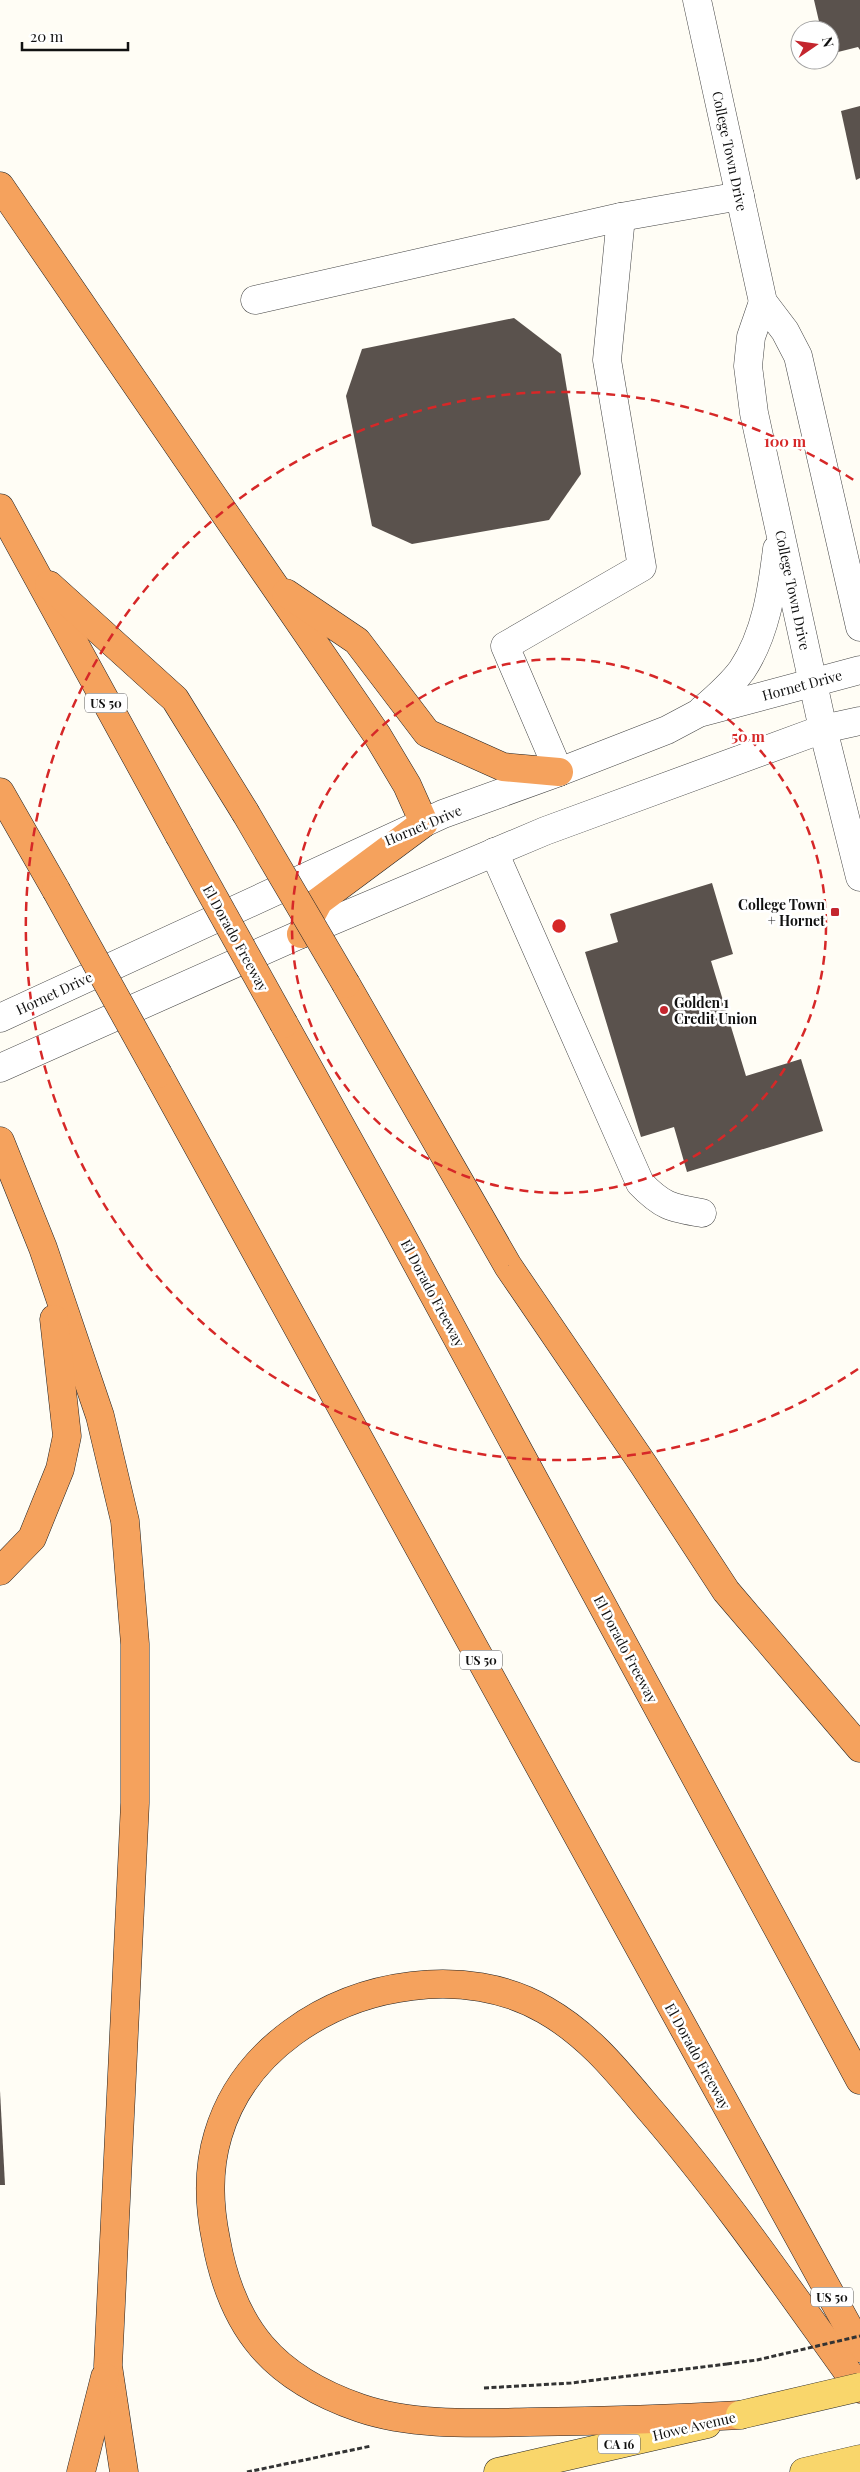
<svg xmlns="http://www.w3.org/2000/svg" width="860" height="2472" font-family="'Playfair Display',serif">
<rect width="100%" height="100%" fill="#fffdf5"/>
<g fill="#5a524d">
<path d="M814 0H860V50L858 47 830 54V30H821Z"/>
<path d="M860 106V178L856 180 841 111Z"/>
<path d="M514 318 561 354 581 474 549 520 412 544 372 526 346 396 362 349Z"/>
<path d="M712 883 733 954 711 961 746 1076 801 1059 823 1131 687 1172 674 1127 641 1137 585 952 618 942 610 914Z"/>
<path d="M0 2091 5 2185H0Z"/>
</g>
<g fill="none" stroke-linecap="round" stroke-linejoin="round">
<defs>
<g id="minor">
<path d="M697 0 763 302 785 331 798 356 860 627"/>
<path d="M621 217 740 196"/>
<path d="M255 300 621 217 607 360 642 567 505 646 559 772"/>
<path d="M763 302 751 337 748 366 754 413 823 729 860 877"/>
<path d="M702 710C716 698 731 685 742 670 766 634 772 590 777 549"/>
<path d="M494 852 640 1183C662 1206 671 1208 702 1213"/>
<path d="M0 1018 443 814 559 772 667 730 699 713 860 670"/>
<path d="M0 1068 301 934 545 831 823 729 860 721"/>
</g>
<g id="major">
<path d="M498 2472 707 2424"/>
<path d="M804 2472 860 2459"/>
</g>
<g id="highway">
<path d="M0 186 377 735 407 785 424 823 319 901 301 934"/>
<path d="M0 508 179 835"/>
<path d="M49 585 175 699 245 812"/>
<path d="M286 593 357 641 427 733 503 767 559 772"/>
<path d="M0 792 56 890"/>
<path d="M346 984 508 1266 643 1464 726 1591 860 1748"/>
<path d="M284 1024 397 1227 860 2080"/>
<path d="M158 1074 860 2348"/>
<path d="M0 1141 43 1248 100 1416 125 1521 135 1644V1803L108 2366 124 2472"/>
<path d="M0 1571 32 1538 60 1469 67 1436 54 1319"/>
<path d="M740 2415C670 2419 600 2421 529 2422 474 2423 413 2426 360 2408 273 2378 232 2329 216 2240 209 2206 208 2168 218 2135 243 2050 327 1996 412 1986 457 1980 506 1987 545 2010 589 2035 618 2072 650 2110 726 2198 792 2295 860 2389"/>
<path d="M81 2472 105 2377"/>
</g>
</defs>
<use href="#minor" stroke="#444" stroke-width="29"/>
<use href="#major" stroke="#222" stroke-width="29"/>
<use href="#highway" stroke="#222" stroke-width="29"/>
<g stroke="#333" stroke-width="3" stroke-dasharray="5 2.5" stroke-linecap="butt">
<path d="M484 2388 571 2383 727 2364"/>
<path d="M247 2472 371 2446"/>
</g>
<use href="#minor" stroke="#fff" stroke-width="28"/>
<use href="#major" stroke="#f9d66b" stroke-width="28"/>
<use href="#highway" stroke="#f5a25d" stroke-width="28"/>
<defs>
<path id="major-bridge" d="M740 2415 860 2387"/>
<g id="highway-bridge">
<path d="M245 812 346 984"/>
<path d="M179 835 284 1024"/>
<path d="M56 890 158 1074"/>
</g>
</defs>
<use href="#major-bridge" stroke="#222" stroke-width="29" stroke-linecap="butt"/>
<use href="#highway-bridge" stroke="#222" stroke-width="29" stroke-linecap="butt"/>
<path stroke="#333" stroke-width="3" stroke-dasharray="5 2.5" stroke-linecap="butt" d="M727 2364 757 2360 860 2336"/>
<use href="#major-bridge" stroke="#f9d66b" stroke-width="28"/>
<use href="#highway-bridge" stroke="#f5a25d" stroke-width="28"/>
</g>
<g fill="none" stroke="#d62828" stroke-width="2.5" stroke-dasharray="9 6">
<circle cx="559" cy="926" r="267"/>
<path d="M858 1369A534 534 0 1 1 858 483"/>
</g>
<g fill="#c4262e" stroke="#fff" stroke-width="2">
<rect x="830" y="907" width="10" height="10" rx="2.5"/>
<circle cx="664" cy="1010" r="5"/>
</g>
<g text-anchor="middle" dominant-baseline="central" stroke-width="5" stroke-linejoin="round" paint-order="stroke">
<g fill="#fff" stroke="#585858" stroke-width="1">
<rect x="85" y="693.5" width="42" height="19" rx="4"/>
<rect x="460" y="1650.5" width="42" height="19" rx="4"/>
<rect x="811" y="2287.5" width="42" height="19" rx="4"/>
<rect x="598" y="2434.5" width="42" height="19" rx="4"/>
</g>
<g font-size="12" font-weight="bold" fill="#111">
<text x="106" y="703">US 50</text>
<text x="481" y="1660">US 50</text>
<text x="832" y="2297">US 50</text>
<text x="619" y="2444">CA 16</text>
</g>
<g font-size="14" fill="#111" stroke="#fff">
<text transform="translate(730 151) rotate(78)">College Town Drive</text>
<text transform="translate(793 590) rotate(78)">College Town Drive</text>
<text transform="translate(802 685) rotate(-15)">Hornet Drive</text>
<text transform="translate(423 825) rotate(-23)">Hornet Drive</text>
<text transform="translate(236 938) rotate(61)">El Dorado Freeway</text>
<text transform="translate(54 993) rotate(-25)">Hornet Drive</text>
<text transform="translate(433 1293) rotate(62)">El Dorado Freeway</text>
<text transform="translate(626 1649) rotate(62)">El Dorado Freeway</text>
<text transform="translate(698 2056) rotate(61)">El Dorado Freeway</text>
<text transform="translate(694 2426) rotate(-13)">Howe Avenue</text>
</g>
<g font-size="14" font-weight="bold" fill="#111" stroke="#fff" text-anchor="end">
<text x="825" y="904">College Town<tspan x="825" dy="16">+ Hornet</tspan></text>
<text x="674" y="1002" text-anchor="start">Golden 1<tspan x="674" dy="16">Credit Union</tspan></text>
</g>
</g>
<circle cx="559" cy="926" r="8" fill="#d62828" stroke="#fff" stroke-width="2.5"/>
<g font-size="15" text-anchor="middle" font-weight="bold" fill="#d62828" stroke="#fff" stroke-width="5" stroke-linejoin="round" paint-order="stroke">
<text x="785" y="447">100 m</text>
<text x="748" y="742">50 m</text>
</g>
<g transform="translate(815 45) rotate(77)"><circle r="24" fill="#ffffff" stroke="#a0a0a0"/>
<path d="M0-4L9 19L0 12L-9 19Z" fill="#c4262e"/>
<text y="-8" font-size="14" font-weight="bold" text-anchor="middle" fill="#111111">N</text>
</g>
<path d="M22 42v8h106v-8" fill="none" stroke="#111111" stroke-width="2.5"/>
<text x="30" y="42" font-size="15" fill="#111111" stroke="#ffffff" stroke-width="4" paint-order="stroke">20 m</text>
</svg>
